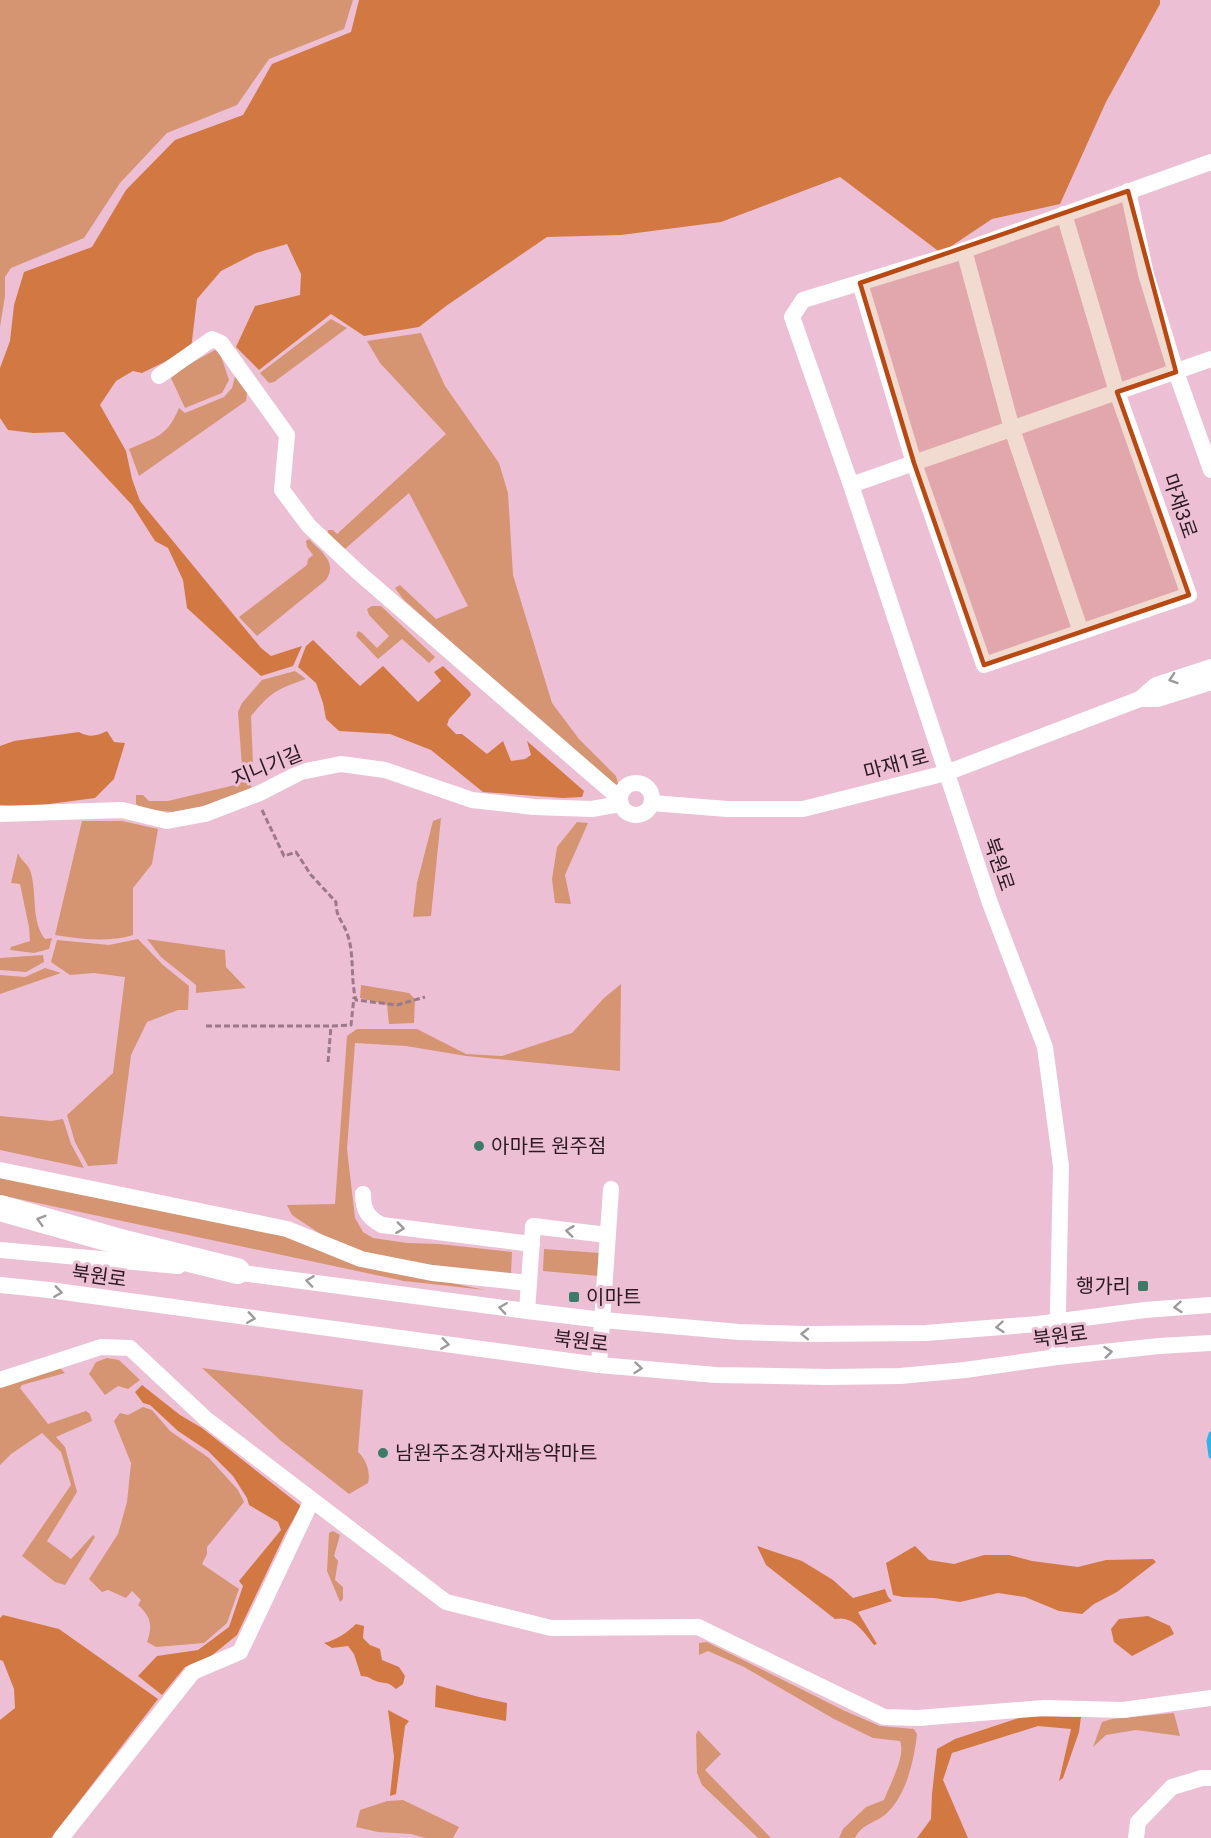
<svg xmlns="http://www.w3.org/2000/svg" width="1211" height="1838" font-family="Roboto,'Noto Sans KR',sans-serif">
<rect width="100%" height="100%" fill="#edbfd4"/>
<g fill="#d59572">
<path d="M0 0H353L344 29 269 59 237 105 167 133 120 183 84 238 11 268 5 277V296L0 327Z"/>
<path d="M331 319 347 328 274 382 269 383 260 373Z"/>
<path d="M421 333 445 386 499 463 508 493 513 575 552 703 579 739 616 776 619 787 562 744 526 713 458 648 403 599 395 588 400 585 436 619 468 606 409 493 345 549 327 536 328 530H333L337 534 446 434 380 363 367 341Z"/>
<path d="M215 350 220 353 229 380 222 393 185 408 171 378 186 366Z"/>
<path d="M235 377 247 393 246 401 139 476 129 449C156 437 167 437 179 408L185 413 224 397 232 388Z"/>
<path d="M309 539C321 552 338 562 326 580L257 636 239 617 307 565 308 559 313 555 307 547 306 541Z"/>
<path d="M372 606H381L435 657 429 663 402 639 378 659 356 636 358 631 362 633 377 648 389 636 369 615 367 609Z"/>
<path d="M295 671 306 679C276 690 272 691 251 716L253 764 251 788 240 798 174 812 142 809 136 804V795H143L149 801H168L239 784 243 780 238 712 242 703 262 680Z"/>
<path d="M441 818 431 916 413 917 417 883 433 821Z"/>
<path d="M82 821H122L158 829 152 864 133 888V935C107 943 82 939 55 935Z"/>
<path d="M577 822 588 823 565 875 571 904 555 903 552 879 557 847Z"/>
<path d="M18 853C21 861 29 864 31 873 37 895 31 921 45 939L52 938 49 949 34 953 10 950 11 947 30 941 29 927 20 884 11 883Z"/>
<path d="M138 939 163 965 189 986 188 1010H178L147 1022 131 1055 117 1164 88 1166 75 1142 67 1115 113 1073 125 977 94 973 70 975 51 962 57 940 109 945Z"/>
<path d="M147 939 225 950 226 967 246 988 196 993V985L161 957Z"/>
<path d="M43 955 44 962 26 972 0 970V958Z"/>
<path d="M45 968 61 973 0 994V975L25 977Z"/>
<path d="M621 984 620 1071 466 1056 406 1046 355 1043 347 1149 355 1218 363 1232 373 1238 407 1243 439 1244 512 1252 511 1274 482 1273 361 1254 325 1237 292 1215 287 1205 335 1204 347 1036 357 1029H417L466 1054 502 1056 572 1033 604 998Z"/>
<path d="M361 985 409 993 415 999 414 1023 389 1024 387 1005 360 998Z"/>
<path d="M0 1116 51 1121 63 1119 71 1144 84 1168 0 1150Z"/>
<path d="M0 1177 282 1233 357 1263 485 1290 404 1281 0 1195Z"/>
<path d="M544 1249 600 1253 599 1276 543 1271Z"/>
<path d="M107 1358 119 1360 140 1380 128 1389 118 1386 105 1395 89 1374 96 1362Z"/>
<path d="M59 1367 65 1373 22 1385 20 1388 48 1424 86 1411 90 1414 92 1421 56 1437 65 1447 77 1492 47 1541 71 1559 93 1535 95 1537 65 1585 55 1582 22 1556 71 1485 61 1452 42 1433 11 1454 0 1465V1385Z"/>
<path d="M202 1368 363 1390 358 1452C366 1459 371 1473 368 1483L349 1494 280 1440Z"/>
<path d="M143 1407 152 1410 170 1431 209 1458 238 1490 244 1502 207 1547V1554L202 1564 239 1589 227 1623 204 1643 156 1647 147 1642C153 1625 151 1617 138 1605L141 1600 132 1591 126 1598 108 1590 102 1592 89 1579 118 1534 127 1502 131 1463 114 1421 120 1413 128 1415Z"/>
<path d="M333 1531 340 1535 334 1556 338 1561 335 1580 343 1587V1599L340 1602 327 1571 329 1533Z"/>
<path d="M707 1642 845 1711 880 1726 914 1729 917 1734C914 1760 907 1793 888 1812 878 1823 863 1822 855 1838H839L843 1829 866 1807 884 1800C890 1784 906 1756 900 1741L873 1738 834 1719 744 1667 708 1651 699 1655V1643Z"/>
<path d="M1174 1713 1180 1736 1136 1730 1106 1735 1093 1747 1102 1722 1112 1719Z"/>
<path d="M698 1730 721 1754 705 1770 771 1838H758L702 1785 697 1773 696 1735Z"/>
<path d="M403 1800 459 1827 453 1838H425L411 1834 378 1832 356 1827 360 1810 387 1801Z"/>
</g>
<g fill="#d27843">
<path d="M359 0H1160V4L1106 102 1060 204 992 219 941 253 840 177 721 222 621 235 547 237 446 306 419 327 364 336 331 314 259 370 236 347 255 306 300 295 301 274 287 244 256 253 221 271 197 299 191 349 142 373 133 371 116 381 100 405 126 451 132 479 140 501 261 648 271 656 302 646 293 666 261 676 187 608 183 580 168 548 155 541 132 505 64 432 33 433 8 430 0 418V368L10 341 14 305 24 272 92 247 126 190 175 140 243 115 272 64 351 32Z"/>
<path d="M313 640 360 686 383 666 418 702 441 681 434 672 443 666 470 692 471 695 449 719 447 725 456 734H462L487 754 503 741 511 761 525 759 531 755 527 741 584 791 582 797 563 798 483 792 431 750 390 734 339 731 326 719 323 703 316 683 298 667 306 646Z"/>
<path d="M107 731 114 742 125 743 114 779 95 798 26 807 0 805V746L14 741 79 732C90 738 96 736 107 731Z"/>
<path d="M142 1385 180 1415 202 1428 301 1506 285 1534 237 1635 205 1661 185 1667 162 1695 138 1676 157 1656 198 1650 229 1627 243 1586 239 1581 281 1530 278 1522 249 1505 247 1498 233 1476 208 1451 178 1431 150 1405 143 1403 135 1392Z"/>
<path d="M757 1546 802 1561 833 1580 853 1598 885 1589 888 1597 892 1601 858 1612 877 1644 874 1645C864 1632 853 1615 835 1619L766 1565Z"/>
<path d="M915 1546 929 1560 954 1564 984 1555H1009L1032 1561 1078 1567 1106 1560 1153 1559 1156 1562 1117 1592 1094 1604 1082 1614 1059 1611 1025 1597 998 1593 960 1602 934 1598 903 1597 893 1595 886 1563Z"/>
<path d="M3 1615 59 1629 158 1699 51 1838H0V1720L15 1708 14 1689 3 1661 0 1660V1618Z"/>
<path d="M1148 1616 1170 1626 1174 1634 1132 1656 1114 1642 1111 1629 1119 1619Z"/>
<path d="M356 1624 364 1626 363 1638 370 1645 380 1649 382 1660 399 1667 405 1676 403 1684 396 1689C386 1680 386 1685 376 1681 370 1679 369 1676 361 1676L354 1654 348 1646 332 1648 324 1643C336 1640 347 1633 356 1624Z"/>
<path d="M436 1685 479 1697 507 1703 506 1721 435 1707Z"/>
<path d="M388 1710 409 1721 405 1726 396 1794 390 1796 394 1757Z"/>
<path d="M1025 1716 1081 1717 1079 1732 1063 1778 1059 1781 1071 1729 1038 1726 952 1753 943 1780 968 1838H917L931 1819 932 1794 937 1749 955 1739Z"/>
</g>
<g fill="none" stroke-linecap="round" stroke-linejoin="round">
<path stroke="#2eb4e7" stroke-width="5" d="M1211 1434 1209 1441 1211 1456"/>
<g stroke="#9a7988" stroke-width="3" stroke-dasharray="6 3" stroke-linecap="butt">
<path d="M262 810 284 856 296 852 311 875 336 902C336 917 342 920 347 933 355 955 350 978 356 1000L397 1005 425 997"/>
<path d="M206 1026H331L351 1025 354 997"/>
<path d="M328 1062 331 1026"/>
</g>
<g stroke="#fff" stroke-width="16">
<path d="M1128 191 1146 274 1176 372 1211 470"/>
<path d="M964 250 1012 429 1081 632"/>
<path d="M860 283 914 463 984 665 1189 595 1117 392 1064 214"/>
<path d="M159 376 212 339 221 343 287 435 282 490 309 526 358 572 619 798"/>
<path d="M851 485 1211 359"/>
<path d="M1140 699H1158L1211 682"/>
<circle cx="636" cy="799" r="16"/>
<path d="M652 803 727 809H803L946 773 1140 699 1156 685 1211 667"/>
<path d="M0 814 122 810 167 821 205 814 260 793 301 772 341 764 385 770 472 800 534 807 592 809 620 804"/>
<path d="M0 1170 287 1229 361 1259 432 1273 529 1283"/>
<path d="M363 1194C363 1210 368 1218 382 1225L532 1244"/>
<path d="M0 1250 178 1266"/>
<path d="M227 1271 527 1311 603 1320 739 1332 805 1334 926 1333 1038 1324 1145 1310 1211 1305"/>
<path d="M0 1285 49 1290 599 1365 716 1375 829 1377 900 1376 965 1370 1057 1357 1159 1346 1211 1343"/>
<path d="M527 1311 533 1226 607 1235"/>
<path d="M1057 1357 1061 1166 1045 1047 990 903 851 485 792 317 803 300 954 254 1211 162"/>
<path d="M599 1365 611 1189"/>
<path d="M0 1380 101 1347 130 1348 206 1419 446 1602 551 1628 698 1627 884 1717 918 1718 1044 1708 1123 1710 1211 1698"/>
<path d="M61 1838 193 1672 240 1652 312 1500"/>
<path d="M1136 1838 1138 1822 1172 1787 1202 1778H1211"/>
</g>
<path stroke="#fff" stroke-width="26" d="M0 1208 117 1241 237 1271"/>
</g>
<defs><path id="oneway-chevron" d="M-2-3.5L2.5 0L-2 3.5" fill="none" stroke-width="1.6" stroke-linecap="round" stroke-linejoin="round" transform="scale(1.5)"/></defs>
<g stroke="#9f989c">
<use href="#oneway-chevron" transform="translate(1173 679) rotate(162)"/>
<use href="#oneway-chevron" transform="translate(41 1220) rotate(-164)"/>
<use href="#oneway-chevron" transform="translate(400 1228) rotate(7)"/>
<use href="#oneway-chevron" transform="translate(570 1231) rotate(-173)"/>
<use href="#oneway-chevron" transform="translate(310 1281) rotate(-172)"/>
<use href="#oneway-chevron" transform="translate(58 1292) rotate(8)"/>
<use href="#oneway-chevron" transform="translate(1178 1307) rotate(175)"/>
<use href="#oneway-chevron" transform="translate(503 1308) rotate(-172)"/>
<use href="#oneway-chevron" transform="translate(251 1318) rotate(8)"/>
<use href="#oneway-chevron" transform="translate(1000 1327) rotate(175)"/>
<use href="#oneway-chevron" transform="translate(805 1334) rotate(-179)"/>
<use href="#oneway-chevron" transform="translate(445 1344) rotate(8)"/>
<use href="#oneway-chevron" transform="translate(1108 1352) rotate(-6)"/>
<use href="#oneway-chevron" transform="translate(638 1368) rotate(5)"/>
</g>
<path fill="#b84912" fill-opacity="0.2" stroke="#b84912" stroke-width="4.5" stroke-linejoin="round" d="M1128 191 1176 372 1117 392 1189 595 984 665 914 463 860 283Z"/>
<g fill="#3e7b66" stroke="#edbfd4" stroke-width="2">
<circle cx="479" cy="1146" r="6"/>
<rect x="1137" y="1280" width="12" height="12" rx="3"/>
<rect x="568" y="1291" width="12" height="12" rx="3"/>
<circle cx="383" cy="1453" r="6"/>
</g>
<g text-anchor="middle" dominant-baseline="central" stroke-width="6" stroke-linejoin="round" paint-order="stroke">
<g font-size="20" fill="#2a1a22" stroke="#edbfd4">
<text transform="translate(1180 506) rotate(71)">마재3로</text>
<text transform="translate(896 764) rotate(-15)">마재1로</text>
<text transform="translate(267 766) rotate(-22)">지니기길</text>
<text transform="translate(999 864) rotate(71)">북원로</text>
<text transform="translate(99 1276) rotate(8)">북원로</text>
<text transform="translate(1060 1336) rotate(-7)">북원로</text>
<text transform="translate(581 1341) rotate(7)">북원로</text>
</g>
<g font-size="20" fill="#2a1a22" stroke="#edbfd4" text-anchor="start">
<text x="491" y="1146">아마트 원주점</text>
<text x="1131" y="1286" text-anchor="end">행가리</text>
<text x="586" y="1297">이마트</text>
<text x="395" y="1453">남원주조경자재농약마트</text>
</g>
</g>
</svg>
